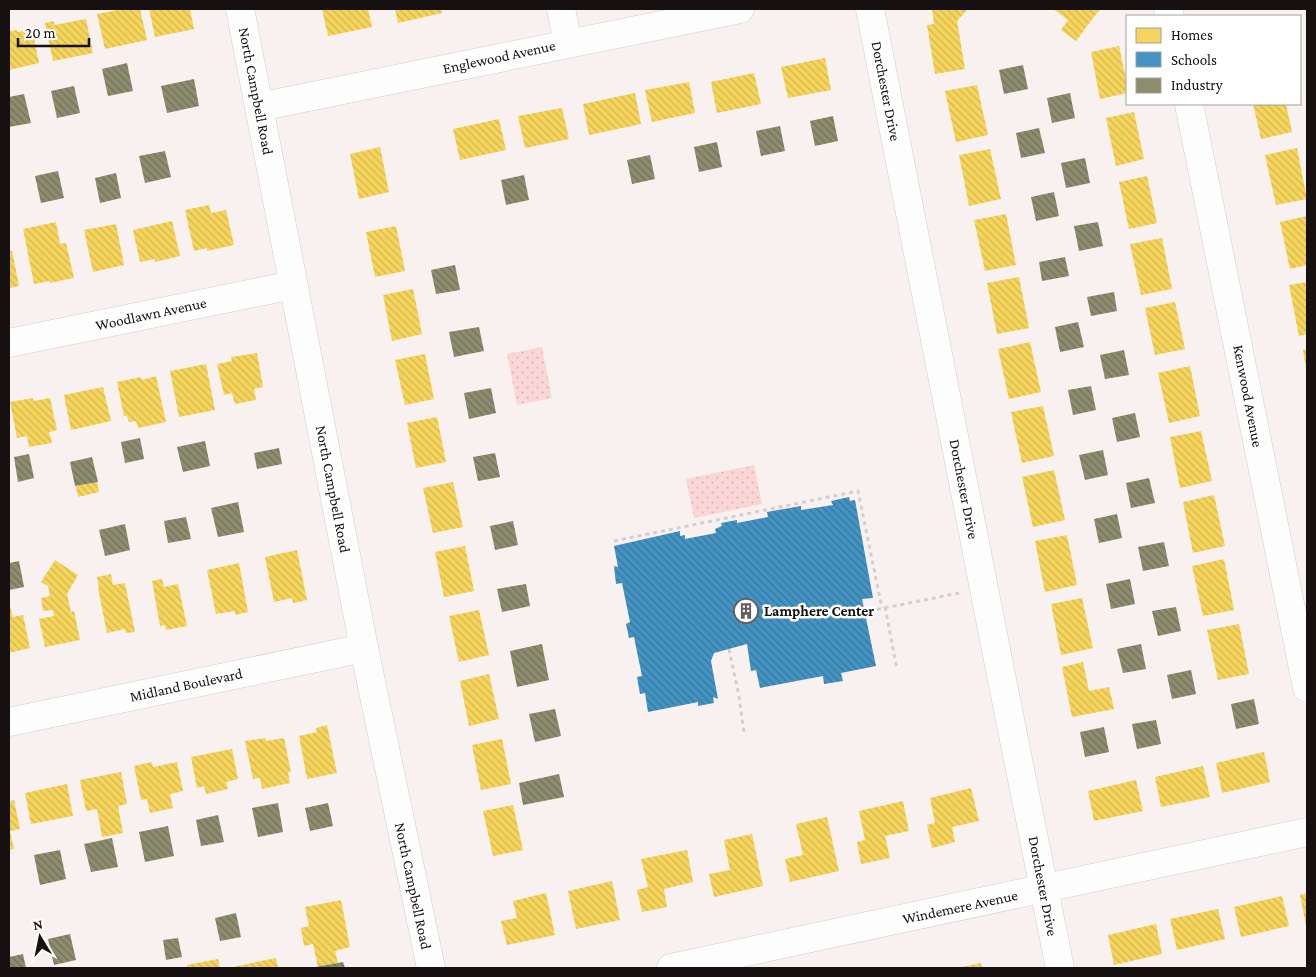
<svg xmlns="http://www.w3.org/2000/svg" width="1316" height="977" font-family="'Crimson Pro',serif">
<defs>
<pattern id="park-dots" width="8" height="8" patternUnits="userSpaceOnUse" patternTransform="scale(1.25)"><rect width="8" height="8" fill="#fad7d6"/><path d="M2 2h.1M6 6h.1" fill="none" stroke="#d6b8b7" stroke-width="1.8" stroke-linecap="round"/></pattern>
<pattern id="homes-back-hatch" width="6" height="6" patternUnits="userSpaceOnUse" patternTransform="scale(1.25)"><rect width="6" height="6" fill="#f6d55c"/><path d="M-1 5l2 2M0 0l6 6M5-1l2 2" fill="none" stroke="#d2b64f"/></pattern>
<pattern id="schools-back-hatch" width="6" height="6" patternUnits="userSpaceOnUse" patternTransform="scale(1.25)"><rect width="6" height="6" fill="#4393c3"/><path d="M-1 5l2 2M0 0l6 6M5-1l2 2" fill="none" stroke="#37779d"/></pattern>
<pattern id="industry-back-hatch" width="6" height="6" patternUnits="userSpaceOnUse" patternTransform="scale(1.25)"><rect width="6" height="6" fill="#8c8c6e"/><path d="M-1 5l2 2M0 0l6 6M5-1l2 2" fill="none" stroke="#717159"/></pattern>
</defs>
<rect width="100%" height="100%" fill="#f9f0f0"/>
<g fill="url(#park-dots)">
<path d="M542 347 552 398 517 405 507 354Z"/>
<path d="M754 465 762 504 694 518 686 479Z"/>
</g>
<g fill="url(#homes-back-hatch)">
<path d="M123 9H140L147 40 105 49 97 14Z"/>
<path d="M149 9H190L194 29 155 37Z"/>
<path d="M322 9H368L372 27 328 36Z"/>
<path d="M395 9H441L442 13 398 23Z"/>
<path d="M932 9H968L957 21 965 69 935 74 927 25 934 24Z"/>
<path d="M1053 9H1100L1076 41 1061 30 1068 20Z"/>
<path d="M86 19 93 53 53 61 45 23 54 21V25Z"/>
<path d="M32 29 39 63 9 70V31L17 30V32Z"/>
<path d="M1119 46 1127 84V93L1100 99 1091 52Z"/>
<path d="M825 58 831 90 788 98 781 67Z"/>
<path d="M754 73 761 104 717 113 711 82Z"/>
<path d="M689 82 695 113 652 122 645 90Z"/>
<path d="M977 85 988 135 956 142 945 91Z"/>
<path d="M635 93 641 124 589 135 583 104Z"/>
<path d="M1253 104H1286L1292 132 1261 139Z"/>
<path d="M562 108 569 139 525 148 518 116Z"/>
<path d="M1134 112 1144 159 1116 166 1106 118Z"/>
<path d="M499 119 506 150 460 160 453 129Z"/>
<path d="M380 147 389 192 359 199 350 154Z"/>
<path d="M1297 148 1307 199 1276 205 1265 155Z"/>
<path d="M990 149 1001 199 969 206 959 155Z"/>
<path d="M1147 176 1157 223 1129 229 1119 182Z"/>
<path d="M209 205 211 213 226 210 234 245 207 251V248L194 251 185 210Z"/>
<path d="M1006 214 1016 265 985 271 974 220Z"/>
<path d="M1307 216V265L1290 269 1280 222Z"/>
<path d="M172 221 180 256 155 262V259L140 262 133 230Z"/>
<path d="M56 222 60 244 66 243 74 278 50 283V281L34 284 23 229Z"/>
<path d="M116 224 124 265 93 272 84 230Z"/>
<path d="M396 226 405 271 375 277 366 232Z"/>
<path d="M1162 238 1172 289 1141 295 1130 244Z"/>
<path d="M9 251H12L19 286 9 288Z"/>
<path d="M1019 277 1029 328 997 334 987 283Z"/>
<path d="M1307 282V334L1299 336 1289 285Z"/>
<path d="M413 289 422 334 392 341 383 295Z"/>
<path d="M1175 302 1185 349 1155 355 1145 308Z"/>
<path d="M1030 342 1041 392 1009 399 998 349Z"/>
<path d="M1307 349V368H1306L1303 350Z"/>
<path d="M257 353 263 387 254 389 256 400 235 404 232 393 224 395 217 364 232 361 231 357Z"/>
<path d="M425 354 434 399 405 405 395 360Z"/>
<path d="M206 364 215 410 179 417 170 371Z"/>
<path d="M1190 366 1200 416 1169 423 1158 373Z"/>
<path d="M156 376 166 422 138 428 136 421 129 422 127 416H124L117 382 141 377 142 380Z"/>
<path d="M103 387 111 421 71 430 64 395Z"/>
<path d="M33 398V401L50 398 57 430 49 432 52 443 29 447 27 436 17 438 10 402Z"/>
<path d="M1043 406 1054 456 1022 463 1011 412Z"/>
<path d="M437 417 446 462 416 468 407 423Z"/>
<path d="M1201 431 1212 481 1180 488 1170 437Z"/>
<path d="M1054 470 1065 520 1033 527 1022 477Z"/>
<path d="M97 482 99 492 78 497 76 486Z"/>
<path d="M453 482 463 527 433 533 423 488Z"/>
<path d="M1214 495 1225 546 1193 553 1183 502Z"/>
<path d="M1067 535 1077 585 1045 592 1035 541Z"/>
<path d="M465 546 474 591 444 597 435 552Z"/>
<path d="M297 550 307 600 293 603 292 598 274 602 265 557Z"/>
<path d="M1224 559 1234 610 1203 616 1192 566Z"/>
<path d="M55 560 78 575 67 594 71 612 74 611 80 640 45 647 39 619 54 616 53 610 43 611 41 598 50 596 48 586 41 582Z"/>
<path d="M239 563 248 612 235 615V611L216 614 207 570Z"/>
<path d="M111 574 113 585 125 583 135 632 126 633 125 629 107 633 98 588H99L97 577Z"/>
<path d="M162 579 164 587 178 584 187 626 166 630 165 625 160 626 152 581Z"/>
<path d="M1082 598 1093 648 1061 655 1051 604Z"/>
<path d="M9 602 13 617 23 615 30 648 9 653Z"/>
<path d="M479 610 489 655 459 662 449 616Z"/>
<path d="M1239 624 1249 674 1218 680 1207 630Z"/>
<path d="M1083 662 1089 691 1109 687 1114 709 1072 717 1062 667Z"/>
<path d="M489 674 499 719 469 726 460 681Z"/>
<path d="M327 725 337 773 307 779 299 736 317 732 316 728Z"/>
<path d="M265 738 266 741 284 738 291 772H288L290 783 262 789 260 778 253 779 245 741Z"/>
<path d="M502 739 511 784 481 790 472 745Z"/>
<path d="M232 749 238 779 226 782 228 789 206 794 204 786 197 788 191 757Z"/>
<path d="M1264 752 1270 782 1222 793 1216 763Z"/>
<path d="M152 762 153 767 177 762 183 791 170 794 173 808 150 813 147 799 141 800 134 766Z"/>
<path d="M1203 766 1210 797 1161 807 1155 777Z"/>
<path d="M121 772 127 804 118 806 123 833 102 837 97 809 86 811 80 780Z"/>
<path d="M1136 780 1143 811 1094 821 1088 791Z"/>
<path d="M67 784 73 816 31 824 25 793Z"/>
<path d="M971 788 979 821 952 827 955 842 932 848 927 825 935 823 930 798Z"/>
<path d="M14 800 20 829 10 831 14 849 9 850V802Z"/>
<path d="M903 801 909 831 885 836 890 858 861 864 857 842 865 840 859 811Z"/>
<path d="M513 805 523 850 493 856 483 811Z"/>
<path d="M827 817 839 871 790 882 785 859 803 855 796 824Z"/>
<path d="M752 834 763 886 714 897 709 874 730 870 724 840Z"/>
<path d="M687 850 693 882 664 889 667 907 642 912 637 890 648 887 641 859Z"/>
<path d="M612 881 620 920 576 929 568 891Z"/>
<path d="M546 893 555 935 507 945 501 921 517 918 513 901Z"/>
<path d="M1307 893V926H1306L1300 895Z"/>
<path d="M1282 896 1289 926 1241 937 1234 907Z"/>
<path d="M341 900 350 947 335 951 338 963 318 967 313 944 304 946 301 928 309 926 305 907Z"/>
<path d="M1218 909 1225 939 1177 950 1170 919Z"/>
<path d="M1156 924 1162 954 1114 965 1108 935Z"/>
<path d="M276 958 278 968H233V967Z"/>
<path d="M218 959 220 968H188L187 965Z"/>
<path d="M981 963 982 968H962V967Z"/>
</g>
<path fill="url(#schools-back-hatch)" d="M849 497 850 501 855 500 873 598 862 599 876 666 841 673 843 681 824 684 823 676 760 688 756 670 751 671 747 644 714 653 711 661 718 699 713 697 714 703 698 706V702L648 712 645 693 640 694 637 677 642 676 634 637 629 638 626 624 630 622 622 583 616 584 614 566 618 567 614 546 680 531V536L685 535V539L716 533 715 529 722 526 721 523 737 520V523L768 517 767 512 801 506V510L833 505 831 501Z"/>
<g fill="url(#industry-back-hatch)">
<path d="M127 63 133 91 108 96 102 69Z"/>
<path d="M1023 65 1028 89 1004 94 999 70Z"/>
<path d="M194 79 199 106 167 113 161 86Z"/>
<path d="M74 86 80 113 57 118 51 91Z"/>
<path d="M1070 93 1075 118 1052 123 1047 98Z"/>
<path d="M24 94 31 123 9 127V97Z"/>
<path d="M833 116 838 141 815 146 810 121Z"/>
<path d="M780 126 785 151 761 156 756 131Z"/>
<path d="M1039 128 1045 153 1021 158 1016 133Z"/>
<path d="M717 142 722 167 699 172 694 147Z"/>
<path d="M165 151 171 177 145 183 139 156Z"/>
<path d="M650 155 655 179 632 184 627 160Z"/>
<path d="M1085 158 1090 183 1066 188 1061 163Z"/>
<path d="M58 171 64 198 41 203 35 176Z"/>
<path d="M116 173 121 198 100 203 95 178Z"/>
<path d="M524 175 529 200 506 205 501 180Z"/>
<path d="M1054 192 1059 216 1036 221 1031 197Z"/>
<path d="M1098 222 1103 246 1079 251 1074 226Z"/>
<path d="M1065 257 1069 276 1042 281 1039 262Z"/>
<path d="M455 265 460 290 436 294 431 270Z"/>
<path d="M1114 292 1117 311 1091 316 1087 297Z"/>
<path d="M1078 322 1084 347 1060 352 1055 327Z"/>
<path d="M479 327 484 351 454 357 449 332Z"/>
<path d="M1124 350 1129 375 1105 379 1100 355Z"/>
<path d="M1091 386 1096 410 1073 415 1068 390Z"/>
<path d="M491 388 496 413 469 419 464 393Z"/>
<path d="M1135 413 1140 437 1117 442 1112 418Z"/>
<path d="M140 438 144 459 125 463 121 442Z"/>
<path d="M205 441 210 466 183 472 177 447Z"/>
<path d="M279 448 282 464 257 469 254 453Z"/>
<path d="M1103 450 1108 475 1085 480 1079 455Z"/>
<path d="M495 453 500 477 478 481 473 457Z"/>
<path d="M29 454 34 478 18 482 14 457Z"/>
<path d="M92 457 98 482 75 486 70 462Z"/>
<path d="M1149 478 1155 503 1131 508 1126 483Z"/>
<path d="M238 502 244 532 218 537 211 508Z"/>
<path d="M1117 514 1122 538 1099 543 1094 519Z"/>
<path d="M186 517 191 539 168 543 164 521Z"/>
<path d="M513 521 518 545 495 550 490 526Z"/>
<path d="M125 524 130 550 105 556 99 530Z"/>
<path d="M1164 542 1169 566 1143 571 1138 547Z"/>
<path d="M19 561 24 587 9 590V563Z"/>
<path d="M1130 579 1135 604 1111 609 1106 584Z"/>
<path d="M526 584 530 606 502 612 497 589Z"/>
<path d="M1176 607 1181 631 1158 636 1152 611Z"/>
<path d="M542 644 549 680 517 687 510 651Z"/>
<path d="M1141 644 1146 669 1123 673 1117 649Z"/>
<path d="M1191 670 1196 694 1172 699 1167 675Z"/>
<path d="M1254 699 1259 724 1236 729 1231 704Z"/>
<path d="M555 709 561 736 535 742 529 714Z"/>
<path d="M1156 720 1161 744 1137 749 1132 724Z"/>
<path d="M1104 727 1109 752 1085 757 1080 732Z"/>
<path d="M559 774 564 797 523 805 519 783Z"/>
<path d="M278 803 283 832 258 837 252 808Z"/>
<path d="M328 803 333 826 310 831 305 808Z"/>
<path d="M218 815 224 842 201 846 196 820Z"/>
<path d="M168 826 174 856 145 862 139 832Z"/>
<path d="M112 838 118 867 91 872 84 844Z"/>
<path d="M60 850 66 879 40 885 34 855Z"/>
<path d="M236 913 241 937 220 941 215 918Z"/>
<path d="M70 934 76 960 54 965 48 939Z"/>
<path d="M178 938 182 957 166 960 163 940Z"/>
<path d="M23 954 26 968H9V957Z"/>
<path d="M343 962 345 968H316V967Z"/>
</g>
<g fill="none" stroke-linecap="round" stroke-linejoin="round">
<defs>
<g id="minor">
<path d="M240 9 364 648 431 968"/>
<path d="M561 9 568 43"/>
<path d="M870 9 1002 680 1060 968"/>
<path d="M1168 9 1170 16"/>
<path d="M1189 104 1307 688"/>
<path d="M259 107 740 9"/>
<path d="M9 343 293 285"/>
<path d="M9 722 364 648"/>
<path d="M671 968 1307 832"/>
</g>
</defs>
<use href="#minor" stroke="#d4cccc" stroke-width="29"/>
<g stroke="#d1cfcf" stroke-width="3" stroke-dasharray="4 4" stroke-linecap="butt">
<path d="M614 541 858 491 882 608"/>
<path d="M885 607 897 669"/>
<path d="M869 611 959 593"/>
<path d="M729 649 739 696 744 733"/>
</g>
<use href="#minor" stroke="#fefdfd" stroke-width="28"/>
</g>
<defs>
<symbol id="building-ring" viewBox="-11 -11 22 22"><circle r="9.5" fill="#fefefe" stroke="#665e5e" stroke-width="1.5"/><path d="M-4-6H4V6H1V3H-1V6H-4ZM-2.5-4.3h1.7v1.8h-1.7ZM.8-4.3h1.7v1.8H.8ZM-2.5-1h1.7V.8h-1.7ZM.8-1h1.7V.8H.8Z" fill="#665e5e"/></symbol>
</defs>
<g fill-rule="evenodd">
<use href="#building-ring" x="732" y="597" width="28" height="28"/>
</g>
<g text-anchor="middle" dominant-baseline="central" stroke-width="5" stroke-linejoin="round" paint-order="stroke">
<g font-size="15" fill="#171010" stroke="#fefefe">
<text transform="translate(499 57) rotate(-12)">Englewood Avenue</text>
<text transform="translate(256 91) rotate(79)">North Campbell Road</text>
<text transform="translate(886 91) rotate(79)">Dorchester Drive</text>
<text transform="translate(151 314) rotate(-12)">Woodlawn Avenue</text>
<text transform="translate(1248 396) rotate(79)">Kenwood Avenue</text>
<text transform="translate(333 489) rotate(79)">North Campbell Road</text>
<text transform="translate(964 489) rotate(79)">Dorchester Drive</text>
<text transform="translate(186 685) rotate(-12)">Midland Boulevard</text>
<text transform="translate(413 886) rotate(78)">North Campbell Road</text>
<text transform="translate(1043 886) rotate(79)">Dorchester Drive</text>
<text transform="translate(960 907) rotate(-12)">Windemere Avenue</text>
</g>
<g font-size="15" font-weight="bold" fill="#171010" stroke="#fefefe" text-anchor="start">
<text x="764" y="611">Lamphere Center</text>
</g>
</g>
<rect width="1316" height="977" fill="none" stroke="#171010" stroke-width="20"/>
<rect x="1126" y="15" width="175" height="90" fill="#fefefe" stroke="#a29f9f"/>
<rect x="1136" y="28" width="25" height="15" fill="#f6d55c" stroke="#a29f9f"/>
<text x="1171" y="40" font-size="15" fill="#171010">Homes</text>
<rect x="1136" y="52" width="25" height="15" fill="#4393c3" stroke="#a29f9f"/>
<text x="1171" y="65" font-size="15" fill="#171010">Schools</text>
<rect x="1136" y="78" width="25" height="15" fill="#8c8c6e" stroke="#a29f9f"/>
<text x="1171" y="90" font-size="15" fill="#171010">Industry</text>
<g transform="translate(40 937) rotate(350)" stroke="#fefefe" stroke-width="4" paint-order="stroke">
<path d="M0-4L9 19L0 12L-9 19Z" fill="#171010"/>
<text y="-8" font-size="14" font-weight="bold" text-anchor="middle" fill="#171010">N</text>
</g>
<path d="M18 38v8h71v-8" fill="none" stroke="#171010" stroke-width="2.5"/>
<text x="25" y="38" font-size="15" fill="#171010" stroke="#fefefe" stroke-width="4" paint-order="stroke">20 m</text>
</svg>
